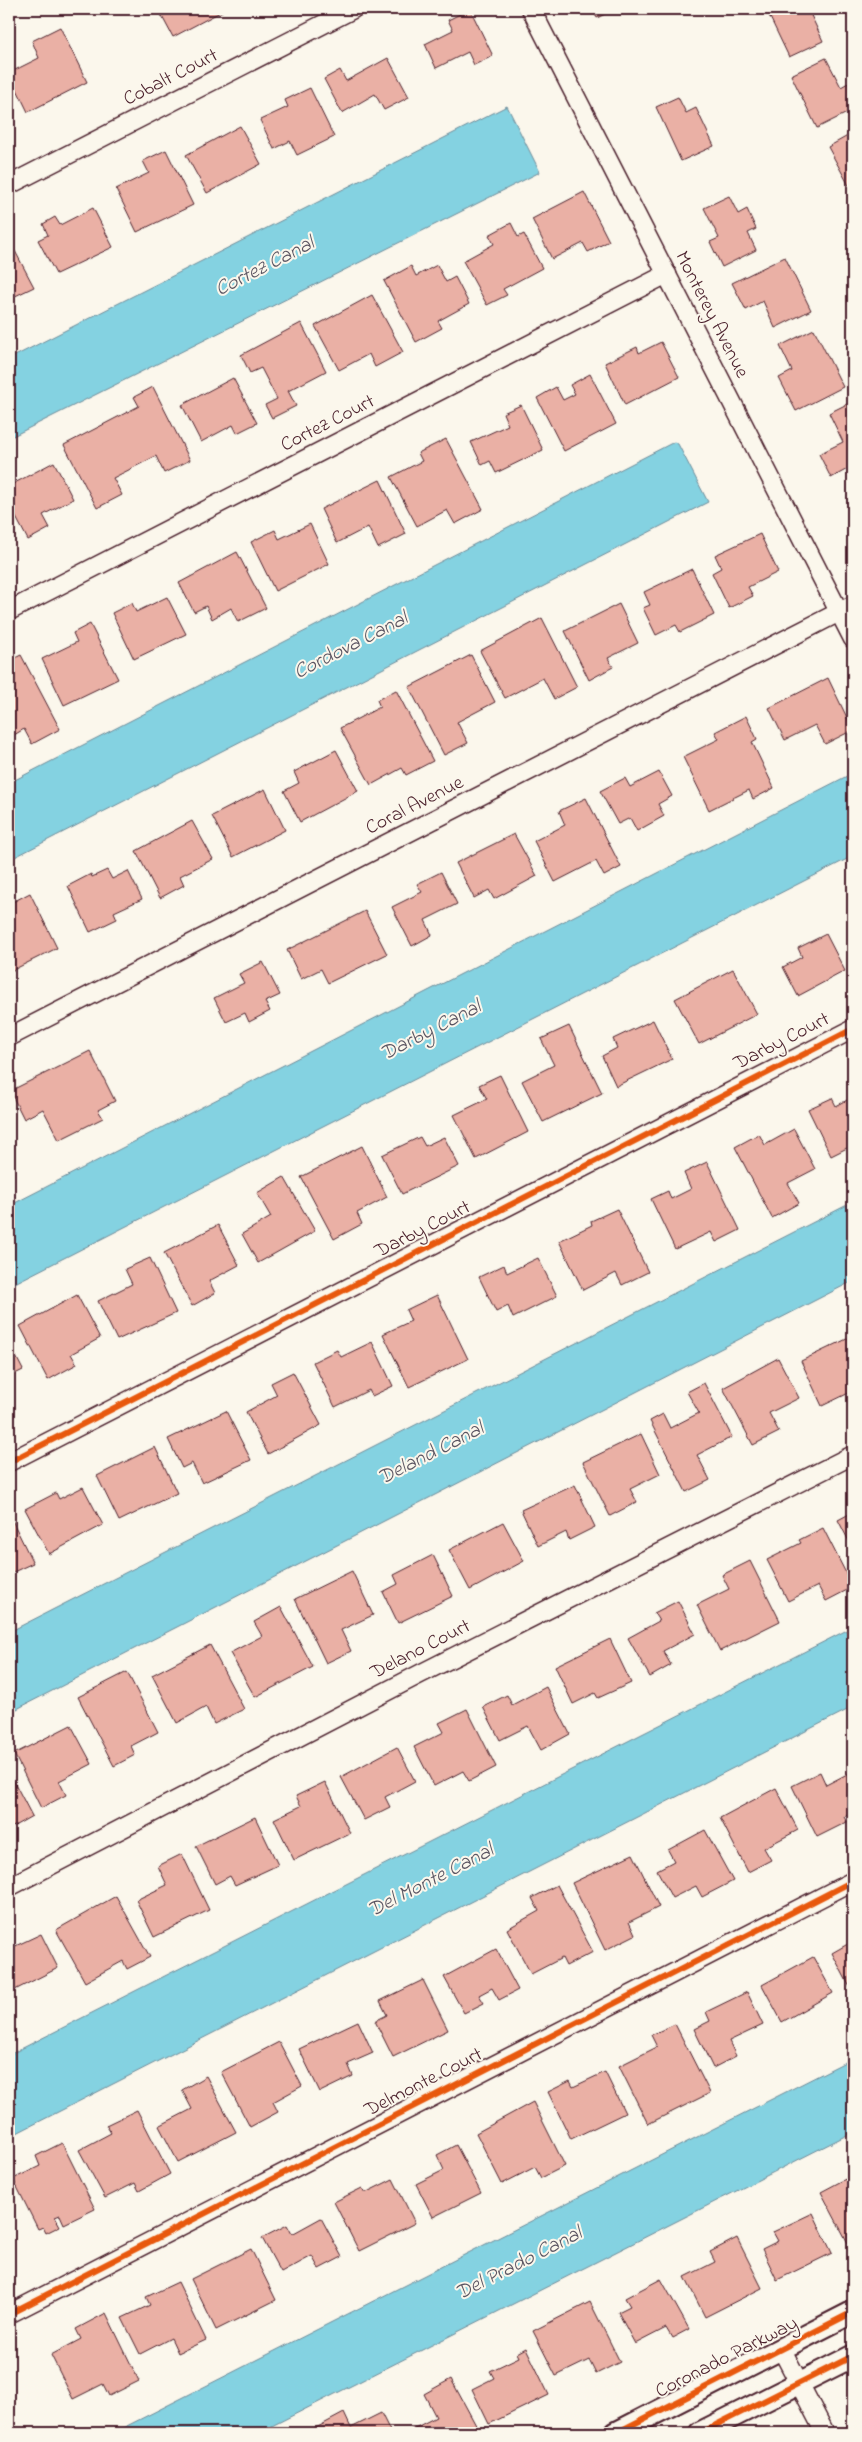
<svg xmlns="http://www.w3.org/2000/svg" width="862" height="2442" font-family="'Indie Flower',sans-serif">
<rect width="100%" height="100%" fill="#fbf7ec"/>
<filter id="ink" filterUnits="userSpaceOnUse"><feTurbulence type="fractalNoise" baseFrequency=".02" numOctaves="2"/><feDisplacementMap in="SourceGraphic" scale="10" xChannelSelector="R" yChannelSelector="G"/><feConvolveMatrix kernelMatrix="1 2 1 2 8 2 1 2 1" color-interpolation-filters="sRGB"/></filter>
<g filter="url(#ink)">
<g fill="#84d2e1" stroke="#6d8a98">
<path d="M507 106 540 172 9 438V359Z"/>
<path d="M674 442 678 444 708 502 9 860V783Z"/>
<path d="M849 775 853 784V856L9 1286V1206Z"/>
<path d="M853 1202V1281L9 1713V1632Z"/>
<path d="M853 1627V1707L9 2137V2055Z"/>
<path d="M853 2058V2132L258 2433H113Z"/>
</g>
<g fill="#eab0a5" stroke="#4a1f2b">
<path d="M158 9H226L173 37Z"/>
<path d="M470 9 493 56 474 65 468 52 436 68 425 44 453 30 448 20Z"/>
<path d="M592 9H615L597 18Z"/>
<path d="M766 9H808L823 41 789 57Z"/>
<path d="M60 27 87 82 28 112 9 73 39 58 32 41Z"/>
<path d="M388 58 409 97 384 110 375 94 342 113 324 79 340 70 346 81Z"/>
<path d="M826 58 841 87 848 83 853 92V110L817 128 791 75Z"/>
<path d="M310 88 334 137 297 155 290 141 274 149 260 120 288 107 285 100Z"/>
<path d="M678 97 686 113 696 108 714 146 681 161 656 107Z"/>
<path d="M240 126 261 164 207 193 186 155Z"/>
<path d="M853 133V193L828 147Z"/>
<path d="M166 150 193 205 137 232 116 189 149 173 143 161Z"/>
<path d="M584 192 609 241 588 252 583 243 552 259 532 219Z"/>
<path d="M729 196 738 214 747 209 756 229 748 233 756 250 722 267 710 242 719 238 704 208Z"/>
<path d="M93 208 113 247 56 274 38 240 48 235 43 224 55 217 60 225Z"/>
<path d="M511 223 518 237 524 234 542 268 503 289 507 295 487 305 463 261 494 244 489 235Z"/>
<path d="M15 251 34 287 9 299V254Z"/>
<path d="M785 257 811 310 775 328 763 301 746 310 732 283Z"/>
<path d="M437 265 446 282 455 277 469 304 438 321 442 328 416 342 384 281 411 266 416 276Z"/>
<path d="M372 295 403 352 375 367 369 354 339 370 315 326Z"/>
<path d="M301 323 326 371 288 391 296 406 272 418 265 405 277 399 261 368 250 373 241 355Z"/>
<path d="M814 329 843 387 796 411 779 378 792 371 780 346Z"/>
<path d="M661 342 679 377 625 405 605 363 637 347 639 353Z"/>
<path d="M590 374 616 424 564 451 537 398 556 387 563 400 575 394 570 385Z"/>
<path d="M233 378 257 423 237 433 233 425 201 442 182 405Z"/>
<path d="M153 387 190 460 164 473 156 456 113 478 122 495 97 508 64 445 139 406 134 397Z"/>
<path d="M853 401V466L831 478 819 454 843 442 829 413Z"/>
<path d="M521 405 543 450 496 473 490 461 482 465 471 442 508 425 503 413Z"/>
<path d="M446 439 483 509 455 524 447 510 417 526 391 477 422 461 418 453Z"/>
<path d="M54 462 73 499 43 515 50 528 28 540 9 504V486Z"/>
<path d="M380 480 406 534 378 548 368 527 337 543 321 509Z"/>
<path d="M310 524 329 564 275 591 251 542 275 530 279 539Z"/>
<path d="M760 534 778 572 748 587 753 596 729 608 712 573 721 568 715 555Z"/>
<path d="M237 552 266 608 238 622 231 608 212 619 206 606 194 612 179 583Z"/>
<path d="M692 569 714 615 680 632 676 625 656 635 643 608 650 605 644 592Z"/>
<path d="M167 597 186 634 134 659 112 613 132 603 136 612Z"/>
<path d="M619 604 638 643 608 658 613 667 589 680 565 631Z"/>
<path d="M542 618 577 687 554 699 543 678 505 698 480 651Z"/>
<path d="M90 624 118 679 64 705 42 659 77 642 73 633Z"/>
<path d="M21 655 60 729 32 744 24 729 9 738V661Z"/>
<path d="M471 655 495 702 457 722 468 743 444 755 409 687Z"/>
<path d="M828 678 853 730 825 744 815 725 785 740 769 708Z"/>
<path d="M396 690 433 761 406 775 402 768 371 785 340 728 380 707 377 700Z"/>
<path d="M746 716 757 739 752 742 774 788 753 799 749 790 709 810 683 757 719 739 715 732Z"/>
<path d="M336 750 358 791 300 822 284 791 299 783 294 772Z"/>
<path d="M659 772 672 796 658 804 664 816 637 831 630 818 618 824 600 791 625 778 630 787Z"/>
<path d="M265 789 285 830 233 857 212 816Z"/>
<path d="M586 798 621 867 604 876 596 861 555 882 534 841 565 825 559 811Z"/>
<path d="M192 821 213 859 180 876 184 885 160 898 136 851Z"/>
<path d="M514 834 537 876 494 899 489 890 474 898 456 863Z"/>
<path d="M107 870 112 879 128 871 142 899 114 912 117 919 90 932 68 886 91 874 92 877Z"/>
<path d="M441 872 457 904 425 920 432 935 412 946 392 907 422 892 417 884Z"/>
<path d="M30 893 57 948 9 972V904Z"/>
<path d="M365 911 387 954 328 983 321 969 301 979 287 950Z"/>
<path d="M826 934 845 971 798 996 783 967 802 957 798 948Z"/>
<path d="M263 962 280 995 265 1002 270 1011 249 1022 245 1013 226 1022 214 998 244 983 239 974Z"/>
<path d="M733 969 757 1014 699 1044 675 999Z"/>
<path d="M653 1020 672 1059 616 1086 602 1056 617 1048 613 1039Z"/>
<path d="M569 1026 602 1093 543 1122 522 1081 554 1065 541 1039Z"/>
<path d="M90 1051 115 1101 98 1110 103 1118 59 1140 43 1109 24 1119 10 1091Z"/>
<path d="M500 1075 528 1132 476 1159 454 1115 487 1099 479 1085Z"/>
<path d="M853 1097V1145L831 1156 808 1109 832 1098 836 1106Z"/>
<path d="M794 1129 815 1169 788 1183 799 1203 772 1218 735 1147 759 1134 765 1145Z"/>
<path d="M420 1137 425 1146 444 1137 459 1166 402 1194 382 1155Z"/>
<path d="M362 1146 387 1197 357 1213 362 1224 334 1239 301 1177Z"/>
<path d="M707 1162 740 1230 716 1242 711 1232 675 1249 651 1199 668 1191 671 1199 691 1189 684 1173Z"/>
<path d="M284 1177 315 1231 258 1263 242 1234 271 1217 257 1193Z"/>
<path d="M617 1209 648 1272 622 1285 616 1273 583 1290 559 1241 592 1225 591 1221Z"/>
<path d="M218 1225 239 1265 209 1281 215 1293 192 1306 164 1253Z"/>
<path d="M150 1258 176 1313 117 1340 98 1301 132 1284 125 1269Z"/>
<path d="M538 1258 557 1296 513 1318 508 1306 496 1312 479 1277 504 1265 507 1273Z"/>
<path d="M77 1295 100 1338 71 1354 77 1364 48 1380 20 1326Z"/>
<path d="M437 1295 468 1359 409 1387 383 1334 411 1321 406 1310Z"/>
<path d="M853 1336V1391L822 1406 801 1361Z"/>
<path d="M372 1342 393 1386 372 1396 369 1390 335 1407 313 1362 337 1350 341 1357Z"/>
<path d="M9 1343 23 1370 9 1377Z"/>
<path d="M778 1358 799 1398 769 1413 779 1432 753 1445 723 1388Z"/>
<path d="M293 1372 321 1425 268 1454 246 1412 277 1395 271 1383Z"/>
<path d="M704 1383 732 1437 697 1455 710 1480 686 1492 650 1421 663 1414 670 1428 699 1413 687 1392Z"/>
<path d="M226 1411 251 1460 202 1483 192 1463 182 1468 168 1439Z"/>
<path d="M641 1434 660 1474 630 1489 637 1502 610 1516 583 1462Z"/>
<path d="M155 1447 177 1493 119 1521 97 1476Z"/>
<path d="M575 1485 595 1527 569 1540 566 1532 538 1546 521 1510Z"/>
<path d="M83 1487 103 1525 49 1554 25 1509 56 1493 59 1499Z"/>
<path d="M853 1512V1549L838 1520Z"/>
<path d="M12 1520 33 1563 9 1574V1521Z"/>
<path d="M503 1522 524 1561 470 1590 449 1550Z"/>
<path d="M823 1528 853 1587 826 1601 818 1586 788 1601 767 1560 801 1543 799 1540Z"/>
<path d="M433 1555 453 1596 398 1623 383 1592 398 1584 394 1575Z"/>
<path d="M750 1561 780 1621 720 1651 697 1605 729 1589 722 1575Z"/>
<path d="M352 1571 373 1615 341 1630 351 1651 326 1663 295 1599Z"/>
<path d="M678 1601 695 1634 663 1651 671 1665 650 1677 628 1638 659 1621 654 1613Z"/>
<path d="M281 1607 313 1667 255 1697 230 1653 262 1636 254 1622Z"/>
<path d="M610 1639 631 1683 598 1698 595 1693 573 1704 555 1666Z"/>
<path d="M210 1645 244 1709 214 1724 206 1707 177 1723 152 1675Z"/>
<path d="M127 1672 158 1732 131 1746 135 1755 114 1766 78 1697Z"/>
<path d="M546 1687 570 1734 541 1750 528 1726 500 1740 483 1707 507 1695 512 1705Z"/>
<path d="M467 1709 496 1767 469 1781 463 1771 434 1786 414 1747 444 1732 439 1723Z"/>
<path d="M71 1725 92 1764 59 1781 66 1795 41 1808 14 1754Z"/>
<path d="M397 1747 415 1781 385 1797 390 1807 364 1820 341 1777Z"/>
<path d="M853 1771V1812L844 1817 847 1822 817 1837 792 1786 820 1772 826 1785Z"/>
<path d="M9 1772 32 1816 9 1829Z"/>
<path d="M325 1782 350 1833 294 1860 274 1819 301 1806 296 1796Z"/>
<path d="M776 1788 798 1830 764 1848 771 1860 748 1872 720 1818Z"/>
<path d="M255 1817 278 1865 235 1885 230 1876 215 1884 196 1846Z"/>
<path d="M705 1830 733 1881 702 1897 696 1886 672 1898 657 1870 674 1861 668 1850Z"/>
<path d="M182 1854 209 1910 154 1937 136 1900 167 1885 158 1866Z"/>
<path d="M633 1854 659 1907 629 1922 635 1935 605 1950 572 1883Z"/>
<path d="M557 1885 593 1952 566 1966 562 1958 531 1974 507 1929 539 1911 532 1898Z"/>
<path d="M116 1896 150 1957 127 1969 123 1961 85 1982 56 1930Z"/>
<path d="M41 1934 58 1968 9 1993V1949Z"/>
<path d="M853 1941V1993L832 1953Z"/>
<path d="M496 1949 518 1990 499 2000 492 1988 479 1995 484 2003 464 2013 444 1977Z"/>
<path d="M813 1957 833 1993 782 2022 762 1985Z"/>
<path d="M423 1980 448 2030 393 2057 375 2021 387 2015 380 2001Z"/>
<path d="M747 1992 763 2025 729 2041 736 2056 713 2068 694 2029 710 2021 706 2012Z"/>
<path d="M358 2021 373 2053 348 2064 353 2076 320 2092 299 2049Z"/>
<path d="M675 2024 710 2093 648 2124 619 2066 657 2047 651 2035Z"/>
<path d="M279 2042 302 2086 273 2102 278 2112 250 2127 221 2072Z"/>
<path d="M605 2072 625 2113 571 2139 548 2092 570 2081 573 2087Z"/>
<path d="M206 2076 236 2132 178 2162 159 2126 192 2109 182 2090Z"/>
<path d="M533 2102 565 2166 541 2178 535 2167 502 2184 476 2133Z"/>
<path d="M137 2110 170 2174 139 2191 135 2183 105 2198 79 2150 111 2133 106 2125Z"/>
<path d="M62 2143 95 2209 64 2224 60 2215 55 2217 60 2226 46 2233 43 2227 38 2229 13 2179 40 2166 36 2156Z"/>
<path d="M456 2145 481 2193 433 2217 416 2184 444 2170 437 2155Z"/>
<path d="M853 2175V2243L849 2245 821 2192Z"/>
<path d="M393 2179 415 2223 359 2251 334 2202 362 2188 365 2193Z"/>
<path d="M813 2213 832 2253 777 2280 762 2249 778 2241 773 2232Z"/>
<path d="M321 2218 342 2257 319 2269 312 2256 281 2273 262 2238 287 2225 292 2234Z"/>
<path d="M737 2238 762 2288 705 2317 685 2277 715 2262 710 2252Z"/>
<path d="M251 2249 276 2300 216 2330 191 2279Z"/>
<path d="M661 2279 689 2329 672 2338 666 2328 635 2344 618 2312 630 2306 625 2298Z"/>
<path d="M178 2282 206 2340 178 2353 171 2338 140 2354 122 2318 150 2305 146 2297Z"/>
<path d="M590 2302 620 2362 596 2374 589 2360 556 2376 533 2331Z"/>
<path d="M106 2313 139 2381 109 2396 103 2384 73 2399 51 2355 81 2339 76 2329Z"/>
<path d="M526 2348 549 2395 489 2424 472 2389 494 2378 490 2371 519 2357 517 2353Z"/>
<path d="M451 2379 479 2431 475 2433H405L436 2417 424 2394Z"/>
<path d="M344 2413 351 2428 381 2413 391 2433H316L314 2429Z"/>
</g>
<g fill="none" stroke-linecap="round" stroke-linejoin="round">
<defs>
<g id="minor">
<path d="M531 9 853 639"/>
<path d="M9 185 353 9"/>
<path d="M9 611 667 274"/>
<path d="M9 1037 853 605"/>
<path d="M9 1462 853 1029"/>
<path d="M9 1887 420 1674 853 1455"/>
<path d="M9 2314 853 1881"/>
<path d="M781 2348 825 2433"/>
</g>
<g id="tertiary">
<path d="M616 2433 853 2312"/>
<path d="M700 2433 853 2356"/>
</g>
</defs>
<use href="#minor" stroke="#4a1f2b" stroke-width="21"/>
<use href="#tertiary" stroke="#4a1f2b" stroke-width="25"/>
<use href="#minor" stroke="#fbf7ec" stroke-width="18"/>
<use href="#tertiary" stroke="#fbf7ec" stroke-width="21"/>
<defs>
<g id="cycleway">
<path d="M9 1462 853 1029"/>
<path d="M9 2314 853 1881"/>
<path d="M616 2433 853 2312"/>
<path d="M700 2433 853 2356"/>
</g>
</defs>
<use href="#cycleway" stroke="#fbf7ec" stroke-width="9"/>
<use href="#cycleway" stroke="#e8590c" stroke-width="6"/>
</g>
</g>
<g text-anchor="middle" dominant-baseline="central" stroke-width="4" stroke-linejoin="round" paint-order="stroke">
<g font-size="20" fill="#4a1f2b" stroke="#fbf7ec">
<text transform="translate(171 78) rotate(-27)">Cobalt Court</text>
<text transform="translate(711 315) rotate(63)">Monterey Avenue</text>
<text transform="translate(328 424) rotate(-27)">Cortez Court</text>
<text transform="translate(415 806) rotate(-27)">Coral Avenue</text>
<text transform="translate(782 1042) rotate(-27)">Darby Court</text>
<text transform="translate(423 1230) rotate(-27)">Darby Court</text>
<text transform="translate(421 1650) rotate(-27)">Delano Court</text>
<text transform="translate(424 2083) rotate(-27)">Delmonte Court</text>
<text transform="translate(727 2358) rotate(-27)">Coronado Parkway</text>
</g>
<g font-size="21" font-style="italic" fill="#5b5562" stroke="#fbf7ec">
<text transform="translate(265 267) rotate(-27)">Cortez Canal</text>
<text transform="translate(351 646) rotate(-27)">Cordova Canal</text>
<text transform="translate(431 1031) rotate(-27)">Darby Canal</text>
<text transform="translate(431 1454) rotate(-27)">Deland Canal</text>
<text transform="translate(431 1881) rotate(-27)">Del Monte Canal</text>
<text transform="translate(519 2264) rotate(-27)">Del Prado Canal</text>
</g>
</g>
<rect width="862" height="2442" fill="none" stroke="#fbf7ec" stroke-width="30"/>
<rect x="15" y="15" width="832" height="2412" fill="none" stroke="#4a1f2b" stroke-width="2" filter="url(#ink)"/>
</svg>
